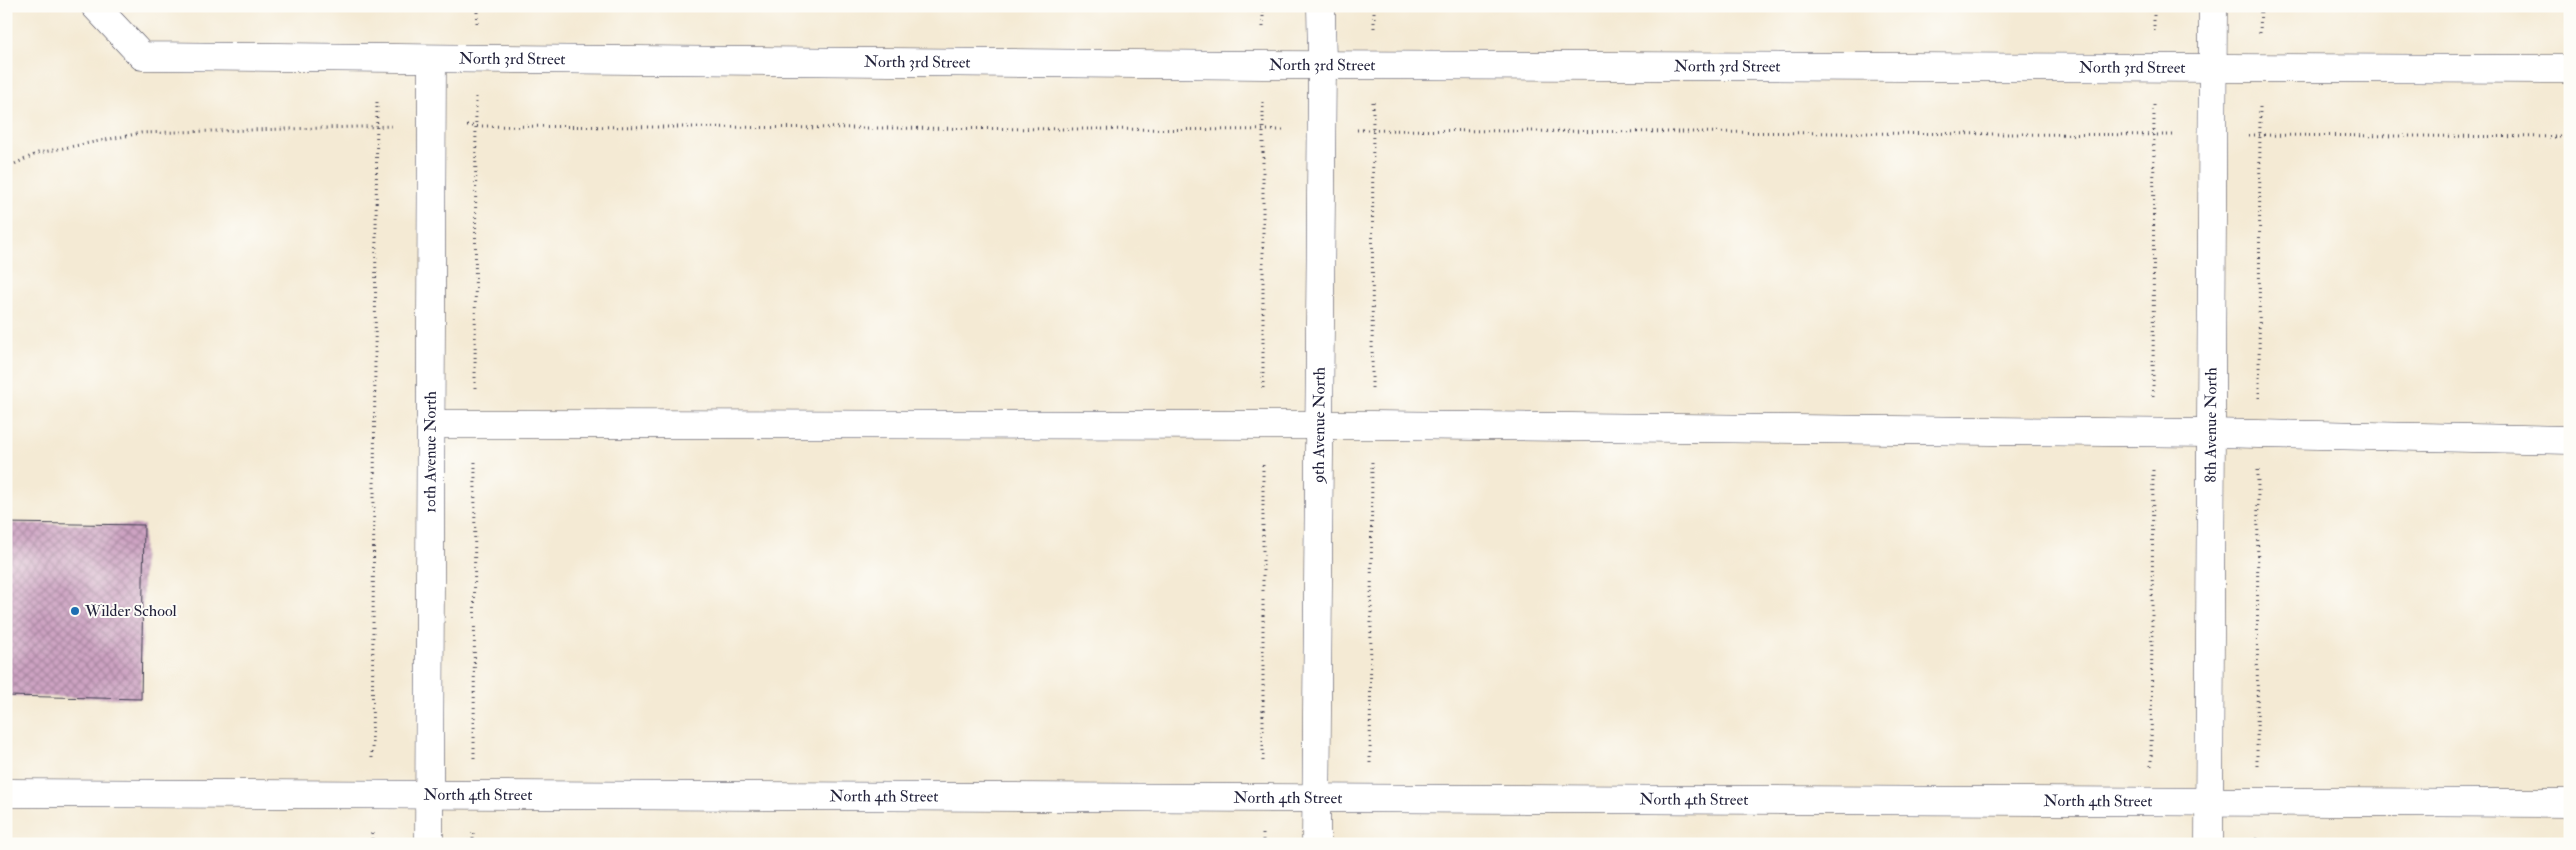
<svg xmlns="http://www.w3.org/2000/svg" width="2576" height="850" font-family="'IM FELL Double Pica',serif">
<defs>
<pattern id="building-cross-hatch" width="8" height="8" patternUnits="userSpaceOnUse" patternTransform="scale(1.25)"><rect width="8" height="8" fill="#cda3c2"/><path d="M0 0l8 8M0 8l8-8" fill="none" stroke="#a6849f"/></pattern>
</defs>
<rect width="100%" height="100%" fill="#fdfcf7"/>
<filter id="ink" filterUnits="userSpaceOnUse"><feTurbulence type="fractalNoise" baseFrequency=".02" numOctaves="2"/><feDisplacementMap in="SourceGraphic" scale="10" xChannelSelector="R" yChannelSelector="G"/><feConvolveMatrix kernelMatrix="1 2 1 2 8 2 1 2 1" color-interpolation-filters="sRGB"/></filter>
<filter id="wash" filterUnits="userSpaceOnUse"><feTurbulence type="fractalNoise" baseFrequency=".0096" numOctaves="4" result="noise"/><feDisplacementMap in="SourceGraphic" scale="20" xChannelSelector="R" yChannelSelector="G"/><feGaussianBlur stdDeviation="1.12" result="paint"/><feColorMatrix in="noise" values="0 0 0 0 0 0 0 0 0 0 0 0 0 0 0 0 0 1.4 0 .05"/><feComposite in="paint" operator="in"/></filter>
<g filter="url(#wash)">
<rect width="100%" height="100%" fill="#f4ead4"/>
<g id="blocks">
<path fill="url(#building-cross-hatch)" d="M6 523 144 525 141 699 6 696Z"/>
</g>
</g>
<g filter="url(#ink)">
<use href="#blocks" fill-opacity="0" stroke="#424052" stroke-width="1"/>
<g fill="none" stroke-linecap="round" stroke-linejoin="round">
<defs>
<g id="minor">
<path id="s1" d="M95 6 142 56 1263 65 2570 69"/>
<path d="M430 424 1372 425 2210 433 2570 440"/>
<path id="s2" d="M6 793 2570 803"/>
<path id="s3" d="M429 844 432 59"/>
<path id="s4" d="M1316 844 1322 65 1321 6"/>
<path id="s5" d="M2209 844 2213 6"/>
</g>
</defs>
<use href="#minor" stroke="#424052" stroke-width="29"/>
<g stroke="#424052" stroke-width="3" stroke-dasharray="1 4" stroke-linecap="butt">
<path d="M1263 6V28"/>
<path d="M477 23V6"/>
<path d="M1374 28V6"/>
<path d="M2154 31V6"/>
<path d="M2260 33 2261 6"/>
<path d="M467 126 1285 130"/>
<path d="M1357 130 2175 135"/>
<path d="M2249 135 2570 137"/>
<path d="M6 168 38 153 141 133 395 126"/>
<path d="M475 388 476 94"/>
<path d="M1263 388V102"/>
<path d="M1372 388 1373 102"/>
<path d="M2153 396 2154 104"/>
<path d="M2259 398 2260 104"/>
<path d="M372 758 377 99"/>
<path d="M474 758 475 459"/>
<path d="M1263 761V462"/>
<path d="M1370 763 1372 462"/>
<path d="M2151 766 2153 469"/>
<path d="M2257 766 2258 469"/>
<path d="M1263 834V844"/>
<path d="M372 844V829"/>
<path d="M473 844V832"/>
<path d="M1370 844V834"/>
<path d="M2151 844V837"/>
<path d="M2256 844 2257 837"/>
</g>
<use href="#minor" stroke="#fff" stroke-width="28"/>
</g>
</g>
<circle fill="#1f6fb2" stroke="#fdfcf7" stroke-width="2" cx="75" cy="611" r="5"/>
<g text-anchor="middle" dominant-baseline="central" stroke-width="4" stroke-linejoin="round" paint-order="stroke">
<g font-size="16" fill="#22223b" stroke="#fdfcf7">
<text stroke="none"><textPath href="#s1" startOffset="439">North 3rd Street</textPath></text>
<text stroke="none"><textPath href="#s1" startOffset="844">North 3rd Street</textPath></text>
<text stroke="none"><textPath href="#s1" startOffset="1249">North 3rd Street</textPath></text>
<text stroke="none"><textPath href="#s1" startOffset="1654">North 3rd Street</textPath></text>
<text stroke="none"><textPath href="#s1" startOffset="2059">North 3rd Street</textPath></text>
<text stroke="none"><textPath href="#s4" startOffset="419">9th Avenue North</textPath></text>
<text stroke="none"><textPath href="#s5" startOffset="419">8th Avenue North</textPath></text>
<text stroke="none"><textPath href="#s3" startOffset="392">10th Avenue North</textPath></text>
<text stroke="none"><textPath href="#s2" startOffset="472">North 4th Street</textPath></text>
<text stroke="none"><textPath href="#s2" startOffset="878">North 4th Street</textPath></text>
<text stroke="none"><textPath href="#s2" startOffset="1282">North 4th Street</textPath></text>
<text stroke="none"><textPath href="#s2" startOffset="1688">North 4th Street</textPath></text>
<text stroke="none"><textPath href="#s2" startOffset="2092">North 4th Street</textPath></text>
</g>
<g font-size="16" fill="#22223b" stroke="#fdfcf7" text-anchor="start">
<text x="85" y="611">Wilder School</text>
</g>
</g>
<rect width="2576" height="850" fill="none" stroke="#fdfcf7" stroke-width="25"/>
</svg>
